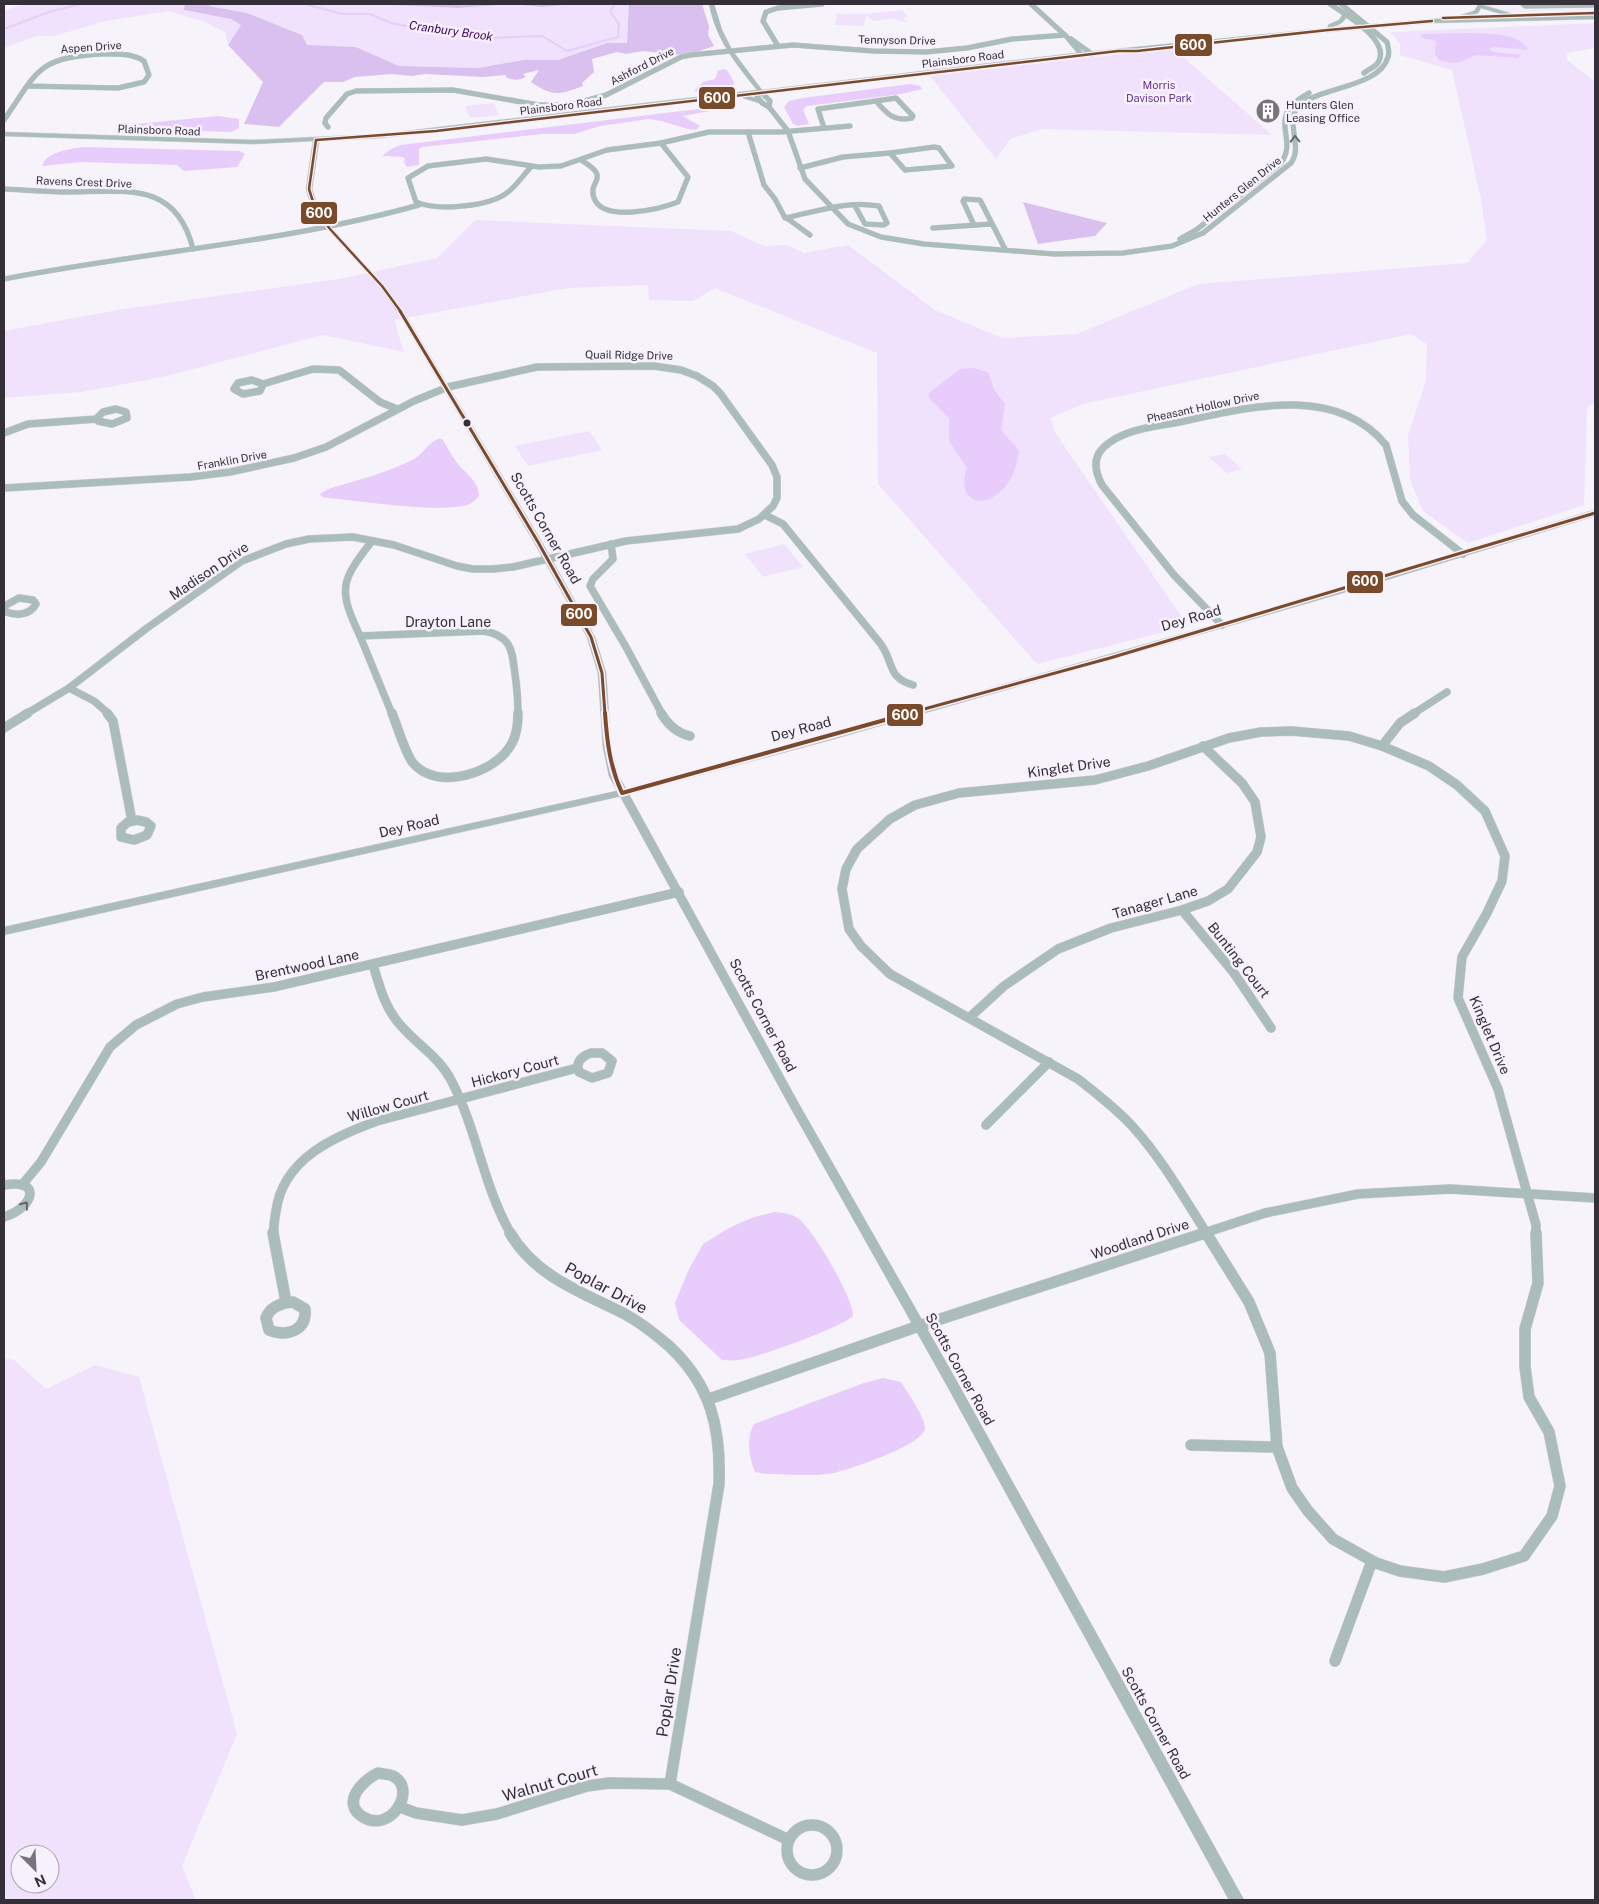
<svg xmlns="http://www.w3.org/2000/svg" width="1599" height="1904" font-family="'Public Sans',sans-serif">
<rect width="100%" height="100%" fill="#f7f3fa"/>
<path fill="#f4ebfb" d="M1485 4H1595V10L1506 12 1487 7Z"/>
<g fill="#f0e2fc" fill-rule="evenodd">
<path d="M23 4H185L184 10 231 19 241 25 228 45 225 32 202 21 169 11 106 21 54 36H36L4 48V11Z"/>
<path d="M209 4H369L458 8 512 4 542 7 576 4H629L628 43H607L558 60H523L478 68 399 66 356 47 306 45 302 35 247 13 209 6Z"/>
<path d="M902 10 908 17 904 18 906 21C900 23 900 21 895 19 889 18 879 21 873 21L866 15 864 26 835 25 837 14H865Z"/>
<path d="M1595 23V48L1566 53 1567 60 1595 82V402L1587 408 1584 505 1468 543 1423 511 1410 480 1408 436 1426 380 1427 344 1411 334 1083 404 1050 418 1056 434 1188 626 1037 664 878 484 877 353 715 288 693 301 649 300 648 285 568 288 394 320 404 352 323 335 163 377 81 392 4 398V331L123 309 339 279 437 258 475 220 731 231 764 246 787 245 804 253 848 245 935 310 1002 338 1077 334 1198 284 1467 263 1487 240 1481 199 1452 70 1400 55V44L1391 32Z"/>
<path d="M1173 48 1272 135 1042 129 1010 139 996 159 930 76Z"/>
<path d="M494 103 499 115 470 118 465 106Z"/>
<path d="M589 431 602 450 528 466 515 446Z"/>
<path d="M1225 454 1242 469 1227 473 1209 457Z"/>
<path d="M784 544 803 567 763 577 745 554Z"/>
<path d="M4 1358 14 1360 46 1389 95 1365 139 1377 237 1734 182 1866 196 1900H4ZM20 1854H50V1884H20Z"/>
</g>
<g fill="#dac0ef">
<path d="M185 4H209V6L247 13 302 35 307 45 356 47 399 66 478 68 523 60H558L607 43H627L629 4H702L709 26 708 35 714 46 697 52 676 55 643 51 626 54 617 52 592 59 594 72 582 83 583 86C559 95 553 97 531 82L539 70 523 74 526 77C520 80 512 81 506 77V75L483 77 425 74 412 76 391 74 355 77 343 82H324L279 127 244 124 263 82 228 45 241 25 231 19 184 10Z"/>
<path d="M369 4H576L542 7 512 4 458 8Z"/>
<path d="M1023 202 1107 223 1095 236 1038 244Z"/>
</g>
<g fill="#e7ccfc">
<path d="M1471 33C1488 34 1519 32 1528 50L1494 47 1489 49 1493 52 1521 55 1518 58 1476 55 1461 62 1450 63 1439 60 1435 54 1436 41 1420 37 1423 34Z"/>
<path d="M723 69 727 70 734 82 733 86 698 92 694 91 703 82 715 79 718 71Z"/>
<path d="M910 84 920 86 922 89 901 94 807 106 803 110 809 124 798 126 793 124 784 107 789 101 803 98Z"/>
<path d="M732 105 738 106 683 116 700 126 696 130 688 129 662 121 649 119 600 126 574 134H542L422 147 419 149V165L407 167 404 162 405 159 403 157 382 156 391 149 401 145Z"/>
<path d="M218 116 239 119V128L231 132 121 128 127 125Z"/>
<path d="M83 147 240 151 245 154 237 167 184 171 177 165 81 162 42 166C46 152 70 149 83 147Z"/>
<path d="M973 368 988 372 995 391 1005 404 1001 430 1019 451C1017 464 1013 478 1004 488 984 511 955 502 967 468L949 441V418L931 400 928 394 960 369Z"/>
<path d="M438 439H442C447 446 450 453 455 460 463 472 479 480 479 496 476 499 474 502 470 504 444 514 360 501 329 498L322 497 320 494 328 489C357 480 387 473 414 459 423 454 428 443 438 439Z"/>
<path d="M774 1212C782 1213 792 1213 799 1219 814 1231 853 1297 853 1316 842 1327 755 1359 738 1360 733 1361 727 1360 722 1360L679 1320 675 1303 688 1271 703 1244 729 1228 751 1218Z"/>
<path d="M883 1378 901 1382C907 1392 926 1418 925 1429 922 1445 849 1470 833 1473 814 1477 785 1474 765 1474L755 1472C749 1458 746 1438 754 1424L864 1383Z"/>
</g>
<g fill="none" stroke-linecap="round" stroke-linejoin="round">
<g stroke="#e7ccfc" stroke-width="2">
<path d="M304 4 343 14H370L391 23 416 28H430L442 33 488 38 542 36 567 51 618 37 619 24 610 11 615 4"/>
<path d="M4 29 49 12 81 4"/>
</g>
<defs>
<g id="minor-far3">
<path d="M1031 4 1067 37 1082 55"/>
<path d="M1330 4C1345 14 1394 42 1377 64 1374 67 1368 70 1364 73"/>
<path d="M1523 4 1525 6 1595 5"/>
<path d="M1071 39 1092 54"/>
<path d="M778 46 763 21 766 12 778 8 822 4"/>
<path d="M761 92 770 101 769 107 762 103 757 96Z"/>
<path d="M896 98 913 116 912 118C894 122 887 114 876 101Z"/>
<path d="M769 107 788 131 805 179 848 224 881 237 924 244 1054 254 1123 253 1172 246 1203 233 1291 163C1304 146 1283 120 1300 105 1321 87 1380 87 1388 57 1390 53 1388 47 1387 42L1341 4"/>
<path d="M4 120C38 71 37 57 103 54 117 54 132 53 144 61L149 75 144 82 118 88 27 86"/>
<path d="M328 127 325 123 326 118 347 94 356 91 453 90 539 105H570L606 95 681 57 690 55 793 45 873 51 926 52 967 48 1012 39 1065 35"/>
<path d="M824 128 818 109 876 101"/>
<path d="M748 132 764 185 775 199 784 216 810 235"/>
<path d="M934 147 939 148 952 166 905 170 890 153Z"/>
<path d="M581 160C613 179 587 180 594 198 603 223 660 209 678 202L688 177 661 143"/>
<path d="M532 166C524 174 517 185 508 192 490 207 437 211 416 202L408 178 428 166 486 159 539 167 561 166 607 150 661 143 709 132H781L850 126"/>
<path d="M800 168 843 157 890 153"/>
<path d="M4 189C26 190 47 192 69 192 125 192 176 180 193 249"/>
<path d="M785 218C815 212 848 200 879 206L887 223 884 225 865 224 855 206"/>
<path d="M974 225 963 201 964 199 980 200 1005 249"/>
<path d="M933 228 991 224"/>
<path d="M1180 239 1196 230 1281 163C1300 136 1263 118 1309 93"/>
<path d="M4 279C142 252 283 243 419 205"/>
</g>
<g id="minor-far2">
<path d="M252 380 263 384 260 391 243 394 234 389 238 383Z"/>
<path d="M263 384 313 369 339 370 380 402 397 409"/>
<path d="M116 409 126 412 127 418 112 424 98 421V417L103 412Z"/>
<path d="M4 433 28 424 97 419"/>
<path d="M4 488 190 477 230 472 294 458 326 447 414 401 448 387 537 367 654 366 681 370 697 376 713 386 720 393 772 465 777 477V498L773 506 759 519 738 529 626 541 513 567 493 569H473L457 566 394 545 353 537 309 539 286 544 242 561 147 628 69 688 26 714"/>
<path d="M767 516 783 524 880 643C895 663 886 677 913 685"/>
<path d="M611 544 613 559 593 579 590 586 626 647 662 714"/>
<path d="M19 598 33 600 36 604C30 615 17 616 6 612L4 609 6 605Z"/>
<path d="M1222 625 1174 575 1102 485C1095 472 1092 458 1104 447 1123 429 1154 427 1179 422 1245 408 1335 383 1386 445L1402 501 1413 515 1463 554"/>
<path d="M360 636C338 589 340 582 372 541"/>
<path d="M69 688 94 701 109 714"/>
<path d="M392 714 360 636 484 631C512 636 512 651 515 674 517 688 518 701 518 714"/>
<path d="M1413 714 1447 692"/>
</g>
<g id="minor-far1">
<path d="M107 713 113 721 132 821"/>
<path d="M392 713C397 725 405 753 413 763 437 792 497 773 512 743 517 734 518 724 518 713"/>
<path d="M661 713C668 725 677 733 690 736"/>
<path d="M4 728 28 713"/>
<path d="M1382 746 1400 723 1415 713"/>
<path d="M137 820 146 822 151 826 147 835 134 840 121 837V828L128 822Z"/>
<path d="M1182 910 1234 973 1271 1028"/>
<path d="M373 965C379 984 384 1005 397 1021 414 1043 438 1055 451 1080 477 1129 483 1186 511 1234"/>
<path d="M969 1018 1004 986 1058 949 1111 928 1182 910 1208 901 1228 889 1257 852 1261 837 1255 802 1242 783 1203 746"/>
<path d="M591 1053H602L612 1061 608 1073 592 1078 579 1072C575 1062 582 1056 591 1053Z"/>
<path d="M986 1125 1049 1062"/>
<path d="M4 1185C42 1178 35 1207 4 1217"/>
<path d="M22 1185 41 1162 110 1047 136 1025 177 1004 203 997 274 987 679 892"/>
<path d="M274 1234C273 1226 275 1218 276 1211 283 1159 333 1137 377 1121L577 1068"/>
<path d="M1201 1234 1265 1213 1358 1194 1450 1189 1595 1198"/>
<path d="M1207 1234C1184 1198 1162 1159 1133 1127 1117 1109 1097 1094 1078 1079L890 974 861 946 849 929 842 889 846 869 857 849 890 819 915 805 959 793 1095 780 1148 766 1229 738 1261 732 1291 731 1349 736 1382 746 1429 766 1457 785 1485 811 1505 856 1502 881 1487 913 1462 957 1458 998 1498 1089 1536 1225V1234"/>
</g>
<g id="minor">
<path d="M273 1233 286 1302"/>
<path d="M510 1233C535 1276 581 1292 623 1313 640 1322 654 1333 669 1346 711 1385 721 1428 719 1484L670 1784"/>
<path d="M1206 1233 1249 1302 1270 1353 1277 1447 1292 1488 1308 1511 1333 1539 1376 1563 1400 1571 1444 1577 1483 1569 1524 1556 1552 1516 1560 1486 1549 1432 1529 1397 1525 1367V1329L1538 1283 1536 1233"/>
<path d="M293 1302 305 1309C307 1331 287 1337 269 1330L266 1318C270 1307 281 1303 293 1302Z"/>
<path d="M709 1399 919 1326 1205 1233"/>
<path d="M1191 1445 1277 1447"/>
<path d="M1335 1661 1372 1561"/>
<path d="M378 1773C382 1774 389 1774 393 1776 418 1789 391 1834 363 1817 340 1803 363 1780 378 1773Z"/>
<path d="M400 1807 416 1813 462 1820 497 1814 587 1786 609 1783 670 1784 789 1840"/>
<circle cx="812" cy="1850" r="25"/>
</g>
<g id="tertiary">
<path d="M709 4H714L722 30 732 50 762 90 1076 53 1328 28 1432 19 1595 15V19L1432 23 1328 32 1076 57 380 138 319 141 312 189 318 208 332 228 384 285 405 314 542 542 595 637 606 673 611 747 619 776 799 1104 954 1376 1244 1900H1229L946 1384 789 1105 609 776 603 747 598 673 587 637 534 542 399 314 380 287 328 230 312 208 306 189 313 141 253 144 4 136V132L253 140 380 134 757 90C734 61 717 41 709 4Z"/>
<path d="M1479 4 1513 14 1514 15 1511 17 1481 8 1478 13 1461 18 1458 16 1474 11Z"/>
<path d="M1343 14 1348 15C1344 23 1337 27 1328 27V25L1339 20Z"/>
<path d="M745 95 764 101 765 102 762 104 743 98 742 97Z"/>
</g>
<path id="secondary" d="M1595 510V516L1370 585 1215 630 834 739 626 795 4 935V927L621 790 826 735 1209 626 1364 581Z"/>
</defs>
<use href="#minor-far3" stroke="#d4d1d6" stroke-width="5.5"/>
<use href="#minor-far2" stroke="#d4d1d6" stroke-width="8"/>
<use href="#minor-far1" stroke="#d4d1d6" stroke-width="10"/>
<use href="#minor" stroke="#d4d1d6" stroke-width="12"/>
<use href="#tertiary" stroke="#d4d1d6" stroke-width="1"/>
<use href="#secondary" stroke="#d4d1d6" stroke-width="1"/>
<use href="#minor-far3" stroke="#aabdbb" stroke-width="5"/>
<use href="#minor-far2" stroke="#aabdbb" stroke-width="7"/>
<use href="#minor-far1" stroke="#aabdbb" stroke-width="9"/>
<use href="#minor" stroke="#aabdbb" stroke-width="11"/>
<use href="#tertiary" fill="#aabdbb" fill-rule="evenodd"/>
<use href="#secondary" fill="#aabcbb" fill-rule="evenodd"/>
<defs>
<g id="bus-1-far2">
<path d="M1443 18 1595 13"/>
<path d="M401 312 382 286 330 229 315 208 309 189 316 140 436 131 1118 51H1137L1328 30 1432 21"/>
</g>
<g id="bus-1-far1">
<path d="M400 311 538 542 591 637 602 673 605 714"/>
<path d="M906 714 1110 658 1595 513"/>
</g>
<path id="bus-1" d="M605 713C607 742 610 767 622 793L910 713"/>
</defs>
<use href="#bus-1-far2" stroke="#f7f0fd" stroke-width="5"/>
<use href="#bus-1-far1" stroke="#f7f0fd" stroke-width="6"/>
<use href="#bus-1" stroke="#f7f0fd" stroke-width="8"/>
<use href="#bus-1-far2" stroke="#7a4b2a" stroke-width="2.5"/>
<use href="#bus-1-far1" stroke="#7a4b2a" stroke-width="3"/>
<use href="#bus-1" stroke="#7a4b2a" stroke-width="4"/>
</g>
<defs><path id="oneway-chevron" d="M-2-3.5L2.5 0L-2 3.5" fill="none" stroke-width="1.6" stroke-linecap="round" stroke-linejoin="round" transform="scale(1.25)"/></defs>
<g stroke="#63686c">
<use href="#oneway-chevron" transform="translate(1295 139) rotate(-92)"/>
<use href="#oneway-chevron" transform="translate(25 1205) rotate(-52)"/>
</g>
<defs>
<symbol id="building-disc" viewBox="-11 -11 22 22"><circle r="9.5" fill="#78747c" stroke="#f7f0fd"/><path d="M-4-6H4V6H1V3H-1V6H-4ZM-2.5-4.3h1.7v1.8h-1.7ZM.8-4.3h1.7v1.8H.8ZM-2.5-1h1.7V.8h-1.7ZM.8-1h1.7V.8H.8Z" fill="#fff"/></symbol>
</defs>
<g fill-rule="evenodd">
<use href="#building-disc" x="1254" y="97" width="28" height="28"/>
</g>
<circle fill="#342f38" stroke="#f7f0fd" stroke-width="2" cx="467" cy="423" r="4.5"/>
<g text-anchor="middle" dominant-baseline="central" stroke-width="5" stroke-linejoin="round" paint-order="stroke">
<g font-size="11" fill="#342f38" stroke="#f7f0fd">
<text transform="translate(897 40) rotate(1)">Tennyson Drive</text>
<text transform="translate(91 47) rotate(-4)">Aspen Drive</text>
<text transform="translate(963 59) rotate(-7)">Plainsboro Road</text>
<text transform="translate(642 66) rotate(-27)">Ashford Drive</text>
<text transform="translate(561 106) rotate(-7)">Plainsboro Road</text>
<text transform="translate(159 130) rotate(2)">Plainsboro Road</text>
<text transform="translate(84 182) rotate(2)">Ravens Crest Drive</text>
<text transform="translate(1242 189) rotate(-39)">Hunters Glen Drive</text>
<text transform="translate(629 355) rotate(1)">Quail Ridge Drive</text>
<text transform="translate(1203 407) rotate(-12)">Pheasant Hollow Drive</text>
<text transform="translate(232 460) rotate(-10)">Franklin Drive</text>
</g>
<g font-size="11" fill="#69318c" stroke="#f7f0fd">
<text x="1159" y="85">Morris<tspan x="1159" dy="13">Davison Park</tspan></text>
</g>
<g font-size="11" fill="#342f38" stroke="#f7f0fd" text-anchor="start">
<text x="1286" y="105">Hunters Glen<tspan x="1286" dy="13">Leasing Office</tspan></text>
</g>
<g font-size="12" font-style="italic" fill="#410061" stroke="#f7f0fd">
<text transform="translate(451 31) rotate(8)">Cranbury Brook</text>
</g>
<g font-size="14" fill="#342f38" stroke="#f7f0fd">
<text transform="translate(546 528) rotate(60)">Scotts Corner Road</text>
<text transform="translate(209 571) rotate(-34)">Madison Drive</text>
<text transform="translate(1191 618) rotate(-16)">Dey Road</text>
<text x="448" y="622">Drayton Lane</text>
<text transform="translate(801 729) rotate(-15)">Dey Road</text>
<text transform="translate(1069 767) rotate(-8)">Kinglet Drive</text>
<text transform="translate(409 826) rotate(-13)">Dey Road</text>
<text transform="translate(1155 902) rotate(-16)">Tanager Lane</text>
<text transform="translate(1239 960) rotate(52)">Bunting Court</text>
<text transform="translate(307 965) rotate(-12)">Brentwood Lane</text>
<text transform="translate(763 1015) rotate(62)">Scotts Corner Road</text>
<text transform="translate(1490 1035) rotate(67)">Kinglet Drive</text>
<text transform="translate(515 1071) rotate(-15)">Hickory Court</text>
<text transform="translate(388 1106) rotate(-16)">Willow Court</text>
<text transform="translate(1140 1239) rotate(-18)">Woodland Drive</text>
<text transform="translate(960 1369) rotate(61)">Scotts Corner Road</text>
<text transform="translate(1156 1723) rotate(61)">Scotts Corner Road</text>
</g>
<g font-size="16" fill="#342f38" stroke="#f7f0fd">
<text transform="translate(606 1288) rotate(28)">Poplar Drive</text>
<text transform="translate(669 1692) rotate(-81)">Poplar Drive</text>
<text transform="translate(550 1783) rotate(-16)">Walnut Court</text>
</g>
</g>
<g stroke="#f7f0fd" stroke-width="2">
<rect x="1174" y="33" width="39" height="24" rx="5" fill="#7a4b2a"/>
<rect x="698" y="86" width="38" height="24" rx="5" fill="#7a4b2a"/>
<rect x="300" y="201" width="38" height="24" rx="5" fill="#7a4b2a"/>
<rect x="1346" y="570" width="38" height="24" rx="5" fill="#7a4b2a"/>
<rect x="560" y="603" width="38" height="24" rx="5" fill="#7a4b2a"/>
<rect x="886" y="703" width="38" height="24" rx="5" fill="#7a4b2a"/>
</g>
<g font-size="14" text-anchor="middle" font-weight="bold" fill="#fff">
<text x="1193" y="50">600</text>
<text x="717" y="103">600</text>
<text x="319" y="218">600</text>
<text x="1365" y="586">600</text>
<text x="579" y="619">600</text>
<text x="905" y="720">600</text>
</g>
<rect width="1599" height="1904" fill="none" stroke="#342f38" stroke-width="10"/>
<g transform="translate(35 1869) rotate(156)"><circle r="24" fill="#f7f0fd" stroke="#a9a3ae"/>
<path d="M0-4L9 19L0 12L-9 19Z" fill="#78747c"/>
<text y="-8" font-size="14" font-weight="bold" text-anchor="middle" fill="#342f38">N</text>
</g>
</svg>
